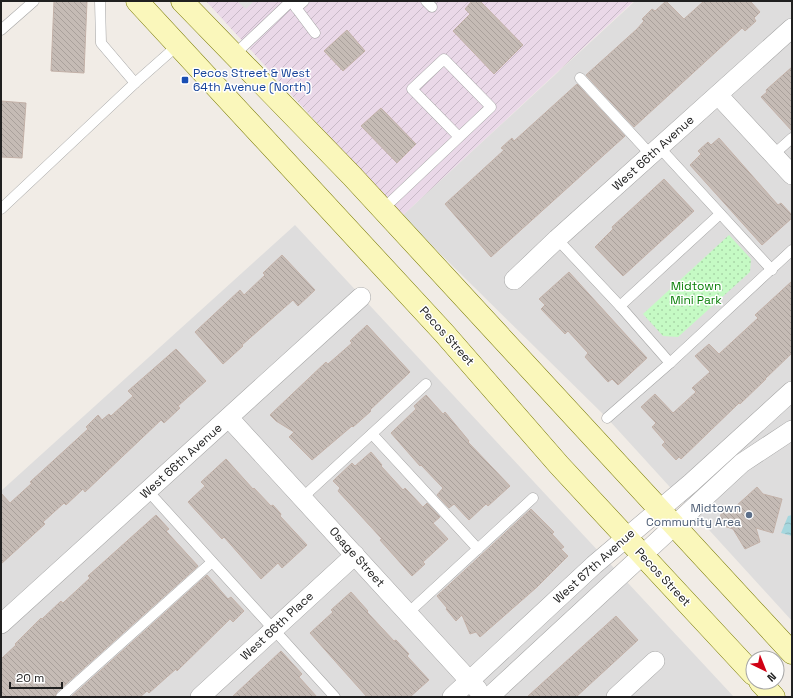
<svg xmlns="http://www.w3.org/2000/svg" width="793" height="698" font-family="'Space Grotesk',sans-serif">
<defs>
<pattern id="industrial-furrows" width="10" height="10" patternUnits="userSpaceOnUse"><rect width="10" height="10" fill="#ead8e8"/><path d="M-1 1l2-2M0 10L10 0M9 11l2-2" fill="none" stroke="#c8b9c7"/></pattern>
<pattern id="park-dots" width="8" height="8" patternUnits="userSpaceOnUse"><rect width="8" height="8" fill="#c5fac4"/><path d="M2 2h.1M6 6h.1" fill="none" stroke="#a9d6a8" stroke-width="1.8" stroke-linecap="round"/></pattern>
<pattern id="water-waves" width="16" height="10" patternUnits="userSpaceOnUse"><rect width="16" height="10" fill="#a6d7de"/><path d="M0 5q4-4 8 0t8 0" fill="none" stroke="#8fb8be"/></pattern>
<pattern id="building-back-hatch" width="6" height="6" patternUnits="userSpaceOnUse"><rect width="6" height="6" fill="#c5bbb5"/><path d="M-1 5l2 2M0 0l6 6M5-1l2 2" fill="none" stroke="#a9a09b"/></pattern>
</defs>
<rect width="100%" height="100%" fill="#f1ece6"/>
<g fill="#dedddd">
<path d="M635 1H792V621L607 418 402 216Z"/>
<path d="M295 225 734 697H1V491Z"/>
</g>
<path fill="url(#industrial-furrows)" d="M206 1H634L402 216Z"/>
<path fill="url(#park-dots)" d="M729 235 751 259 750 272 678 337 663 336 643 314Z"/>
<path fill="#e0e0e0" d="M237 1H254L246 9Z"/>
<path fill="url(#water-waves)" d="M792 515V536L781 533 788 516Z"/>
<g fill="url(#building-back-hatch)" stroke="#c3b1a8">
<path d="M54 1H87L84 73 51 71Z"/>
<path d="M472 1H480L523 45 494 74 453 31 470 14 465 9Z"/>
<path d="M666 1 684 19 704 1H750L760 12 754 18 756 21 745 31 742 28 634 127 586 75 637 29 644 21 642 19 652 9 655 11Z"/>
<path d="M347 30 365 51 343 71 324 51Z"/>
<path d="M792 67V131L761 97 767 92 766 90Z"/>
<path d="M577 84 625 136 491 257 445 204 504 150 501 148 512 138 514 141Z"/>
<path d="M1 101 26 103 22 158 1 157Z"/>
<path d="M381 108 416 144 397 163 361 126Z"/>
<path d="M719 138 778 205 781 203 792 215V218L762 245 690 165 701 154 698 151 708 142 711 145Z"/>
<path d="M664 179 694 211 623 276 595 247 613 229 612 227Z"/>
<path d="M282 255 315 290 298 306 293 300 242 345 243 346 223 364 195 332 240 290 244 295 265 275 263 273Z"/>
<path d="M569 272 647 358 618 385 612 379 608 382 585 357 588 353 568 331 565 334 541 309 545 305 539 299Z"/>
<path d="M792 281V353L765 379H766L740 404 739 403 681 459 679 457 676 460 662 445 665 442 652 427 656 423 641 407 655 394 673 413 696 392 692 388 710 372 695 356 709 344 719 354 758 318 755 315Z"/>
<path d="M367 325 410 372 370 410 371 411 353 427 352 426 312 460 289 437 294 432 276 421 270 415 326 362 328 364 352 343 350 341Z"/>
<path d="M176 349 206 381 178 406 180 408 164 423 161 420 85 492 83 489 66 505 64 503 43 522 45 524 1 564V493L10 503 32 483 30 482 88 429 86 427 98 415 102 420 109 414 111 416 133 396 128 391Z"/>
<path d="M426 395 443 414 445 412 469 441 468 442 510 486 488 506 486 504 469 520 454 504 449 508 437 495 443 488 421 465 420 466 391 433 416 409 414 406Z"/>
<path d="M371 452 382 465 381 466 403 490 405 488 423 507 427 503 440 517 433 523 448 539 423 562 425 564 412 576 380 540 382 539 338 491 340 488 333 481 352 463 355 466Z"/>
<path d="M226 459 253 489 254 488 271 506 273 505 281 514 280 516 307 545 282 568 278 563 261 579 224 537 222 539 188 502 205 486 201 482Z"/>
<path d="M757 487 763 494 782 499 773 533 756 528 760 542 745 549 733 529 718 524 724 505 735 507Z"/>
<path d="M531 509 554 532 552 534 564 547 561 549 568 556 537 587 480 637 476 632 470 634 462 615 456 621 446 609 447 608 437 596Z"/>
<path d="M156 515 169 529 166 531 198 566 57 692 55 697H1V659L16 645 15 644 41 618 42 619 61 601 63 603 90 578 88 576Z"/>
<path d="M207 575 228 599 231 597 244 611 233 622 230 619 177 671 176 669 168 676 149 693 147 691 140 697H71Z"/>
<path d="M351 592 368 611 367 612 394 641 396 640 409 654 407 656 429 680 410 697H367L310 633 333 612 331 610Z"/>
<path d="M616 616 638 640 624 653 576 697H527Z"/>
<path d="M281 651 302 674 299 677 317 697H232Z"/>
</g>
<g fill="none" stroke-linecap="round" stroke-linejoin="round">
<defs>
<g id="service">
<path d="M100 1 101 43 135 83 178 45"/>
<path d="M291 1 315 33"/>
<path d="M426 1 432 7"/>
<path d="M296 8 304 1"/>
<path d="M1 30 34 1"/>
<path d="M234 55 291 1"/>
<path d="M580 78 651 155"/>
<path d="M659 147 772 270"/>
<path d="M773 155 792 138"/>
<path d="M1 209 135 83"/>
<path d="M383 209 491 107 444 59 412 89 459 137"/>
<path d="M557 239 620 306 670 363"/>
<path d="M620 306 720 214"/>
<path d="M607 418 670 363 792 250"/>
<path d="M372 434 478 549"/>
<path d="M148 491 335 697"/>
<path d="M302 498 426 384"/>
<path d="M408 613 533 498"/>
<path d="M61 697 212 562"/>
</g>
<g id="minor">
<path d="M718 95 792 175"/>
<path d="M514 280 557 239 792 28"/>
<path d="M229 418 478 690"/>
<path d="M1 624 361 297"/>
<path d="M200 697 355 555"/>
<path d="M452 697 594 565 691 483 792 391"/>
<path d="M489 697 742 463 792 430"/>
<path d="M616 697 655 661"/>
</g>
<g id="secondary">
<path d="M137 1 444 333 559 465 753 674"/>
<path d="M182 1 352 176 792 653"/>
<path d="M760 682 774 697"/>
</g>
</defs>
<use href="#service" stroke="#a4a4a4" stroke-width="11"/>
<use href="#minor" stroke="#a4a4a4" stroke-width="20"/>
<use href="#secondary" stroke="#797a04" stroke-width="23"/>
<use href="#service" stroke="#fff" stroke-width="10"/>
<use href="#minor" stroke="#fff" stroke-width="19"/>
<use href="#secondary" stroke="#faf7bb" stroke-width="22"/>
</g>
<rect fill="#1a4fb4" stroke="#fff" stroke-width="1.5" x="181" y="76" width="8" height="8" rx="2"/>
<circle fill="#5c6f8a" stroke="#fff" stroke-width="1.5" cx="749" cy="515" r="4"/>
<g text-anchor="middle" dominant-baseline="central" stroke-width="3" stroke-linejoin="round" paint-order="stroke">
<g font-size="12" fill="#164399" stroke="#fff" text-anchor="start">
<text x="193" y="73">Pecos Street &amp; West<tspan x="193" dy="14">64th Avenue (North)</tspan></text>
</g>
<g font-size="12" fill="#202020" stroke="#fff">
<text transform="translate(653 153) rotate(-42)">West 66th Avenue</text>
<text transform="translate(447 336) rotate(48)">Pecos Street</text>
<text transform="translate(181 461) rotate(-42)">West 66th Avenue</text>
<text transform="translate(357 557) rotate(48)">Osage Street</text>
<text transform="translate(594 566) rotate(-42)">West 67th Avenue</text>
<text transform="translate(663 577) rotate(47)">Pecos Street</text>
<text transform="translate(277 626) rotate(-43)">West 66th Place</text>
</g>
<g font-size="12" fill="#0c810b" stroke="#fff">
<text x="696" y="286">Midtown<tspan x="696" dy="14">Mini Park</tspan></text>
</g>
<g font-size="12" fill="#4e5e75" stroke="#fff" text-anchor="end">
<text x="741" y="508">Midtown<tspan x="741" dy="14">Community Area</tspan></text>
</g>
</g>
<rect width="793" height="698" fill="none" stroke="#202020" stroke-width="4"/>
<g transform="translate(765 670) rotate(137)"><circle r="19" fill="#ffffff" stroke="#a6a6a6"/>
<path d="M0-3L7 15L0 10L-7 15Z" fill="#d00014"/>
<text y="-6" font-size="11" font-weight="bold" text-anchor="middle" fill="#202020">N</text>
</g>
<path d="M10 682v6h52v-6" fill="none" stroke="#202020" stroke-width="2"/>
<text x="16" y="682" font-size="12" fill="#202020" stroke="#ffffff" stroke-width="3" paint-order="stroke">20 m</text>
</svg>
